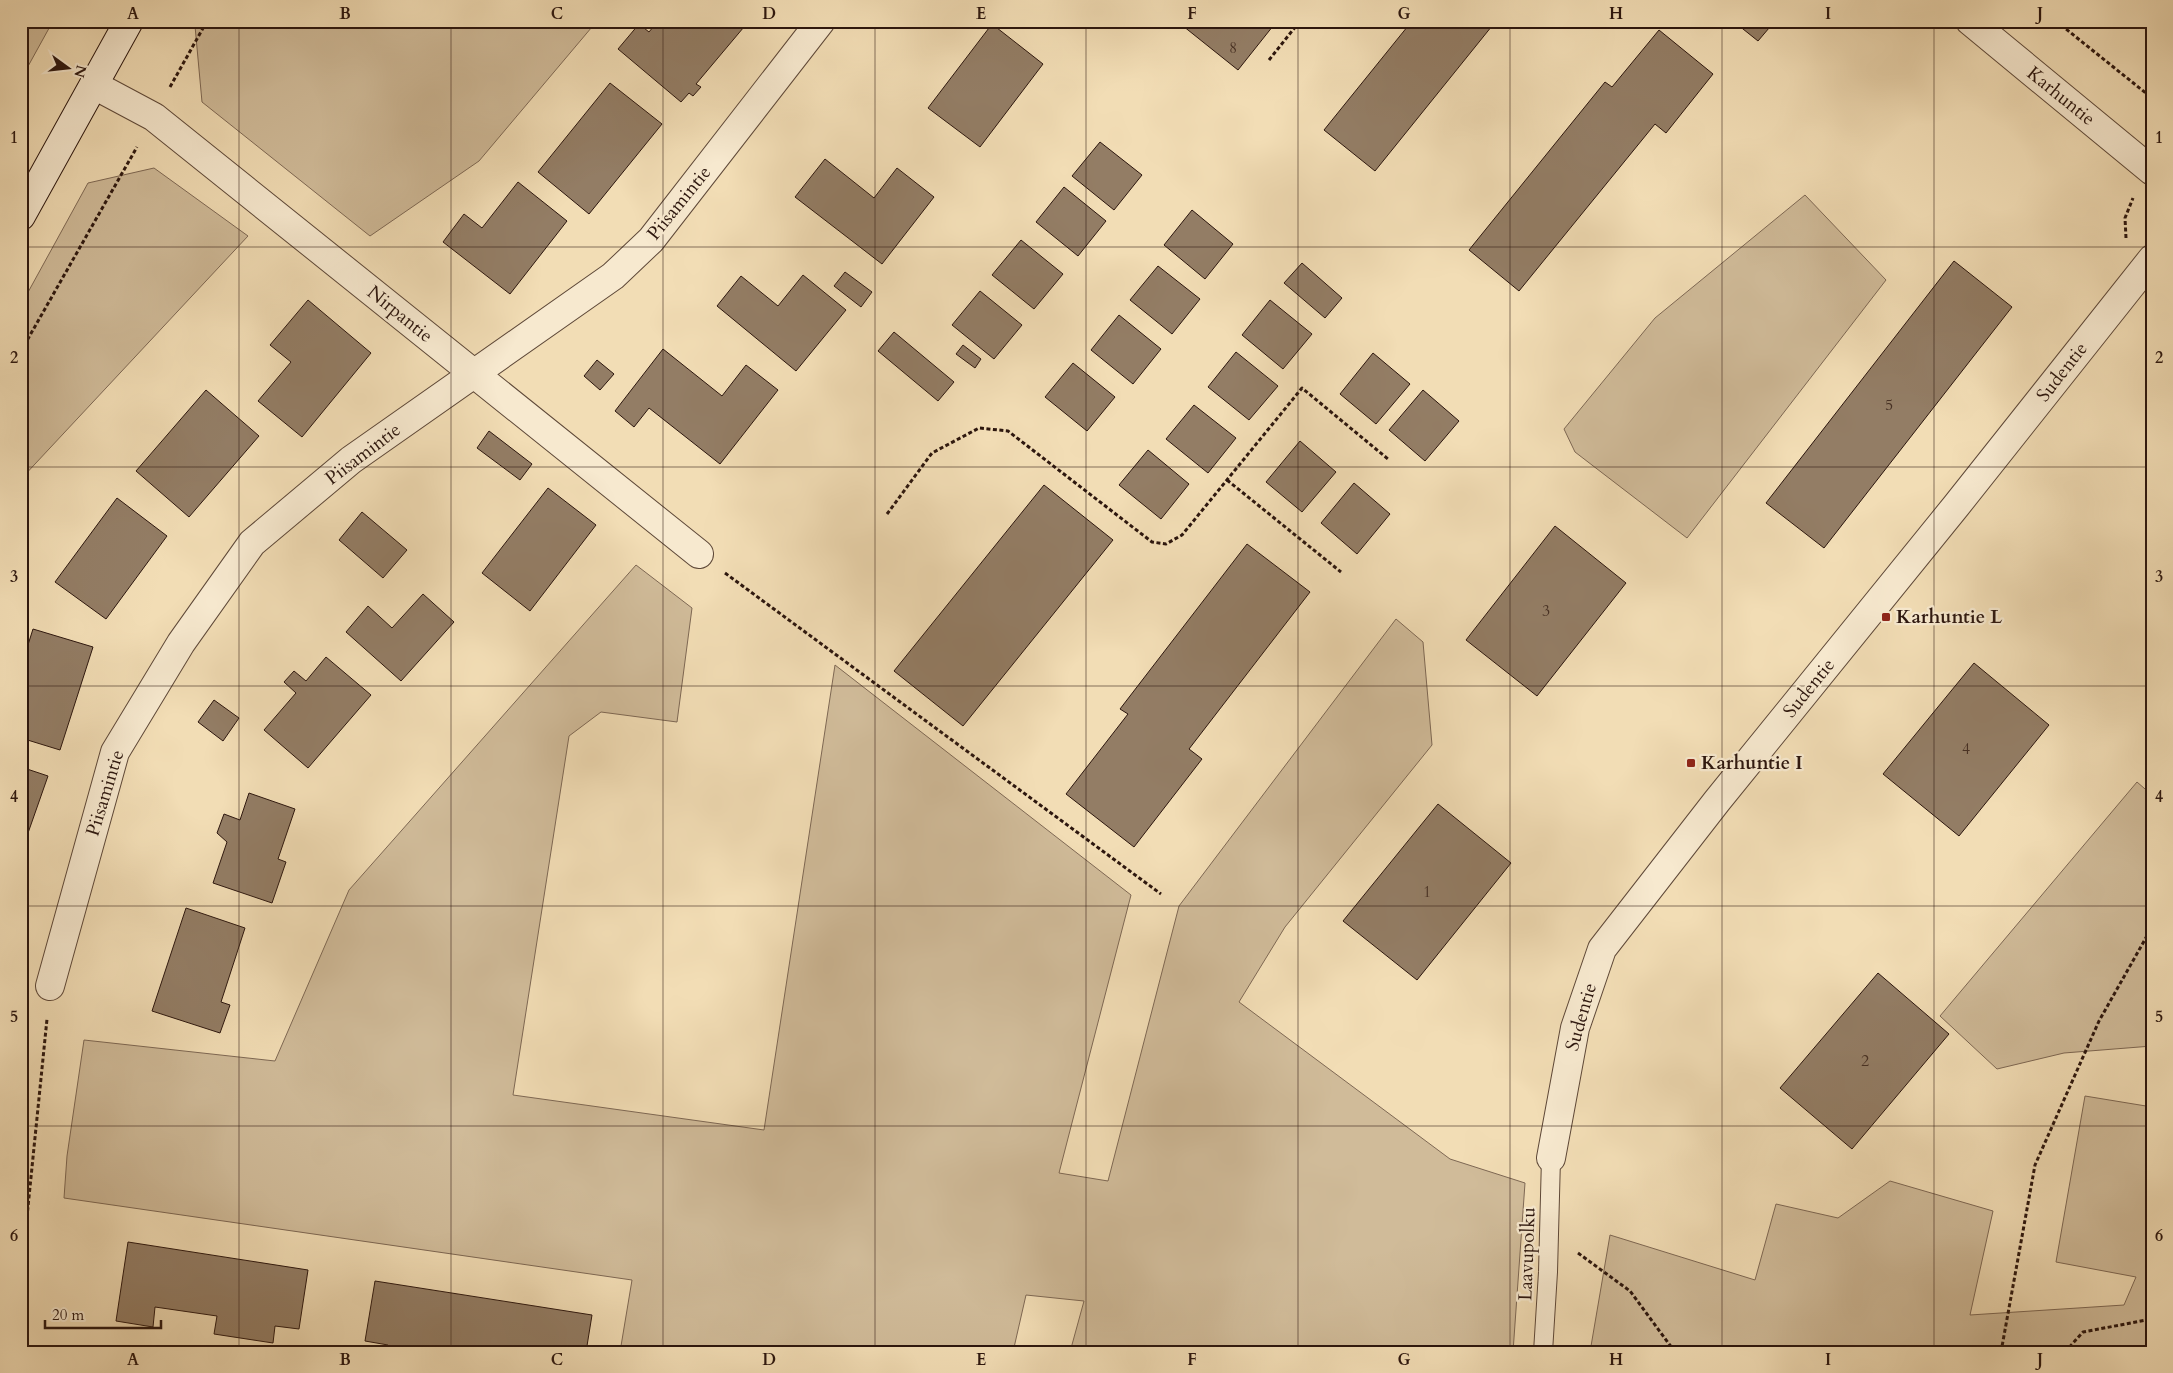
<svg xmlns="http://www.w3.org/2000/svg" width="2173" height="1373" font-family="Cardo,serif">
<rect width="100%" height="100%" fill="#f2ddb5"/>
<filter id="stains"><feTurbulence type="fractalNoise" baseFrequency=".004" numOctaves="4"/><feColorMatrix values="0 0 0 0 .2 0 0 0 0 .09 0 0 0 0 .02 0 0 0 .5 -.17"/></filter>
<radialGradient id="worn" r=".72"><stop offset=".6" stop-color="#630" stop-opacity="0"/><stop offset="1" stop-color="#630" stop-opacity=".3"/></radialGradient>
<g fill="#d0bb99" stroke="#7e6854">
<path d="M21 21H53L21 79Z"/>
<path d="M197 21H597L479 161 370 236 202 102 195 26Z"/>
<path d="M154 168 248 236 21 479V305L88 183Z"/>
<path d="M1805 195 1886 280 1687 538 1575 452 1564 429 1655 318Z"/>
<path d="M636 565 692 608 677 722 601 712 569 736 513 1095 764 1130 835 665 1131 895 1059 1173 1108 1181 1179 906 1396 619 1423 642 1432 745 1285 927 1239 1002 1450 1159 1525 1183 1513 1352H1070L1084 1301 1026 1295 1013 1352H620L632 1280 64 1198 67 1156 84 1040 275 1061 349 890Z"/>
<path d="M2137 782 2152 795V1046L2064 1053 1997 1069 1940 1016Z"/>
<path d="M2085 1096 2152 1107V1352H1590L1610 1235 1755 1280 1776 1204 1838 1218 1890 1181 1993 1211 1970 1315 2124 1305 2136 1277 2056 1262Z"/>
</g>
<g fill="#937d65" stroke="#2c160e">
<path d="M658 21H749L696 84 701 87 693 96 689 93 681 102 618 49 639 24 649 32Z"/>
<path d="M1186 21H1277L1238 70 1183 26Z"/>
<path d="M1412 21H1496L1375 171 1324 130Z"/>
<path d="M1741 21H1775L1758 41 1738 25Z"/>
<path d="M992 24 1043 64 980 147 928 108Z"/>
<path d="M1659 30 1713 74 1666 133 1655 124 1519 291 1469 250 1605 82 1612 87Z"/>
<path d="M610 83 662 124 589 214 538 172Z"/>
<path d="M1100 142 1142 175 1114 210 1072 176Z"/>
<path d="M825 159 874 198 897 168 934 197 882 264 795 197Z"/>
<path d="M518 182 567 221 510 294 443 242 464 214 482 228Z"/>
<path d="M1064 187 1106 221 1078 256 1036 222Z"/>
<path d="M1192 210 1233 244 1205 279 1164 245Z"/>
<path d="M1021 240 1063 274 1034 309 992 275Z"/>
<path d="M1954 261 2012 307 1824 548 1766 503Z"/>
<path d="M1302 263 1342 298 1325 318 1284 283Z"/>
<path d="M1158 266 1200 299 1172 334 1130 300Z"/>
<path d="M845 272 872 292 861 307 834 286Z"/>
<path d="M803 275 846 310 796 371 717 306 741 276 778 306Z"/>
<path d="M980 291 1022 325 994 359 952 325Z"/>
<path d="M308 300 371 353 302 437 258 401 291 362 270 345Z"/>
<path d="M1270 300 1312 334 1283 369 1242 335Z"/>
<path d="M1119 315 1161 349 1133 384 1091 350Z"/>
<path d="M894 332 954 382 938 401 878 351Z"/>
<path d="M963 345 981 359 975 368 956 354Z"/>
<path d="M663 349 722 396 746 365 778 390 720 464 649 408 634 427 615 411Z"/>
<path d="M1236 352 1278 386 1249 420 1208 387Z"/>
<path d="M1373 353 1410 384 1376 424 1340 394Z"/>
<path d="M597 360 614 374 600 390 584 376Z"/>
<path d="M1073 363 1115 397 1087 431 1045 397Z"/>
<path d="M206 390 259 436 189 517 136 471Z"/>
<path d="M1423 390 1459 421 1425 461 1389 430Z"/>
<path d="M1194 405 1236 438 1208 473 1166 439Z"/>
<path d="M489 431 532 464 520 480 477 448Z"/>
<path d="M1300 441 1336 472 1302 512 1266 482Z"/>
<path d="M1148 450 1189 484 1161 519 1119 485Z"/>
<path d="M1354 483 1390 514 1357 554 1321 523Z"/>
<path d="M1044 485 1113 540 963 726 894 671Z"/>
<path d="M548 488 596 525 530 611 482 573Z"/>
<path d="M117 498 167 536 106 619 55 582Z"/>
<path d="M362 512 407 550 383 578 339 540Z"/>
<path d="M1555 526 1626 583 1537 696 1466 640Z"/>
<path d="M1247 544 1310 592 1189 749 1202 759 1134 847 1066 794 1128 714 1120 709Z"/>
<path d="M423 594 454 622 401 681 346 632 368 606 392 628Z"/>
<path d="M33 629 93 647 60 750 21 738V667Z"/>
<path d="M326 657 371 695 308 768 264 730 296 693 284 682 294 671 306 681Z"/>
<path d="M1974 663 2049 725 1959 836 1883 774Z"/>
<path d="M214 700 239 718 223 741 198 722Z"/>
<path d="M21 767 48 776 21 853Z"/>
<path d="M249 793 295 809 278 859 286 862 272 903 213 883 227 842 217 833 224 814 240 820Z"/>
<path d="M1438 804 1511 863 1417 980 1343 921Z"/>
<path d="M186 908 245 928 221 1002 230 1005 220 1033 152 1011Z"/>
<path d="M1878 973 1949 1034 1852 1149 1780 1088Z"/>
<path d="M128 1242 308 1270 299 1329 275 1326 273 1343 214 1334 217 1316 155 1307 153 1327 116 1321Z"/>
<path d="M375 1281 592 1315 586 1352H387L388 1345 365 1341Z"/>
</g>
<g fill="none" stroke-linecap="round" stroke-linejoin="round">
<defs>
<path id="lane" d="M1543 1352 1548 1272 1551 1158"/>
<g id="street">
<path d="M1970 21 2152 171"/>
<path d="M94 85 154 117 699 554"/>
<path d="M50 986 115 752 181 643 252 543 351 460 613 276 651 240 821 21"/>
<path d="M1551 1158 1575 1028 1602 949 1717 801 1956 506 2152 259"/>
</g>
<path id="secondary" d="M21 216 129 21"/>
</defs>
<use href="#lane" stroke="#5e4838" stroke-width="20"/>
<use href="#street" stroke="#5e4838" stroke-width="30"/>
<use href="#secondary" stroke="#2c160e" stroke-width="30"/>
<g stroke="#2c160e" stroke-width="3" stroke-dasharray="4 2.5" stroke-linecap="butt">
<path d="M2056 21 2152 98"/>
<path d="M1269 60 1300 21"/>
<path d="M170 87 207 21"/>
<path d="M2126 238 2125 218 2133 198"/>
<path d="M21 351 137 147"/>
<path d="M1227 480 1341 572"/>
<path d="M887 514 932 453 979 428 1008 431 1152 542 1166 544 1182 535 1302 388 1388 459"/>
<path d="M725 573 1161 894"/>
<path d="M1578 1253 1630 1291 1675 1352"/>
<path d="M21 1276 47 1019"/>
<path d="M2001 1352 2035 1165 2099 1021 2152 927"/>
<path d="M2065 1352 2083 1332 2152 1319"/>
</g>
<use href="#lane" stroke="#f7e9cf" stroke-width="18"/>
<use href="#street" stroke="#f7e9cf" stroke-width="28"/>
<use href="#secondary" stroke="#f7e9cf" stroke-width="28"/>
</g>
<path fill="none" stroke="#2c160e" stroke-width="1" stroke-opacity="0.55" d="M239 21V1352M451 21V1352M663 21V1352M875 21V1352M1086 21V1352M1298 21V1352M1510 21V1352M1722 21V1352M1934 21V1352M21 247H2152M21 467H2152M21 686H2152M21 906H2152M21 1126H2152"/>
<g fill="#8f2418" stroke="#f7e9cf" stroke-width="2">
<rect x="1881" y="612" width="10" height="10" rx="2.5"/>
<rect x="1686" y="758" width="10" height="10" rx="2.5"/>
</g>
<g text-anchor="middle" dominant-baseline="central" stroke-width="4.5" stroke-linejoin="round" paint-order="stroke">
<g font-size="16" fill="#463024">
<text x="1233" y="48">8</text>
<text x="1889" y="405">5</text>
<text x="1546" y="611">3</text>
<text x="1966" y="749">4</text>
<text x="1427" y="892">1</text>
<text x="1865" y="1061">2</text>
</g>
<g font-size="19" fill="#2c160e" stroke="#f7e9cf">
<text transform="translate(2061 96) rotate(39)">Karhuntie</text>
<text transform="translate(679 203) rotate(-51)">Piisamintie</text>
<text transform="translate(400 314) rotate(39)">Nirpantie</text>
<text transform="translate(2062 372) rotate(-52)">Sudentie</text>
<text transform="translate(363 454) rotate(-37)">Piisamintie</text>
<text transform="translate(1809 688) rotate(-51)">Sudentie</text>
<text transform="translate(105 793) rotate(-73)">Piisamintie</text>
<text transform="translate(1581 1017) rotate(-74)">Sudentie</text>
<text transform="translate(1527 1254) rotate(-88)">Laavupolku</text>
</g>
<g font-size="19" font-weight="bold" fill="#2c160e" stroke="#f7e9cf" text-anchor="start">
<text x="1896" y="617">Karhuntie L</text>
<text x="1701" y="763">Karhuntie I</text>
</g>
</g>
<rect width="2173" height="1373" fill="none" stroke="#f2ddb5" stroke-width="55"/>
<g transform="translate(68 68) rotate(105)" stroke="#f7e9cf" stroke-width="4" paint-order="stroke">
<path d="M0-4L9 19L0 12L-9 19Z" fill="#2c160e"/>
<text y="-8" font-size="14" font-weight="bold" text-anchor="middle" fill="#2c160e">N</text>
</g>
<path d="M45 1320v8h116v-8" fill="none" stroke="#2c160e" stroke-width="2.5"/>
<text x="52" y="1320" font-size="15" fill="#2c160e" stroke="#f7e9cf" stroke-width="4" paint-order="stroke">20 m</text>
<rect x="28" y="28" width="2118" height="1318" fill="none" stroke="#2c160e" stroke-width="2"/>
<g font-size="16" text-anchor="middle" font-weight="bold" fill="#2c160e">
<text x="133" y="19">A</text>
<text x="345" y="19">B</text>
<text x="557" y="19">C</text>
<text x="769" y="19">D</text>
<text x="981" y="19">E</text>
<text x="1192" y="19">F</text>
<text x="1404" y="19">G</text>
<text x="1616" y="19">H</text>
<text x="1828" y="19">I</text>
<text x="2040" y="19">J</text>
<text x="14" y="143">1</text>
<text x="2159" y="143">1</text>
<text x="14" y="363">2</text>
<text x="2159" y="363">2</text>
<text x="14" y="582">3</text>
<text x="2159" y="582">3</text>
<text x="14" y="802">4</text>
<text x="2159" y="802">4</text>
<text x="14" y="1022">5</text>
<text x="2159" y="1022">5</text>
<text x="14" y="1241">6</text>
<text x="2159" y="1241">6</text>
<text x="133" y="1365">A</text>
<text x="345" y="1365">B</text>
<text x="557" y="1365">C</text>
<text x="769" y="1365">D</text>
<text x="981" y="1365">E</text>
<text x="1192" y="1365">F</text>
<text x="1404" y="1365">G</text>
<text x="1616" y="1365">H</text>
<text x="1828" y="1365">I</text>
<text x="2040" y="1365">J</text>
</g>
<rect width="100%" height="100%" filter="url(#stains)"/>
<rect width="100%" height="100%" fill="url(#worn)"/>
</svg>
